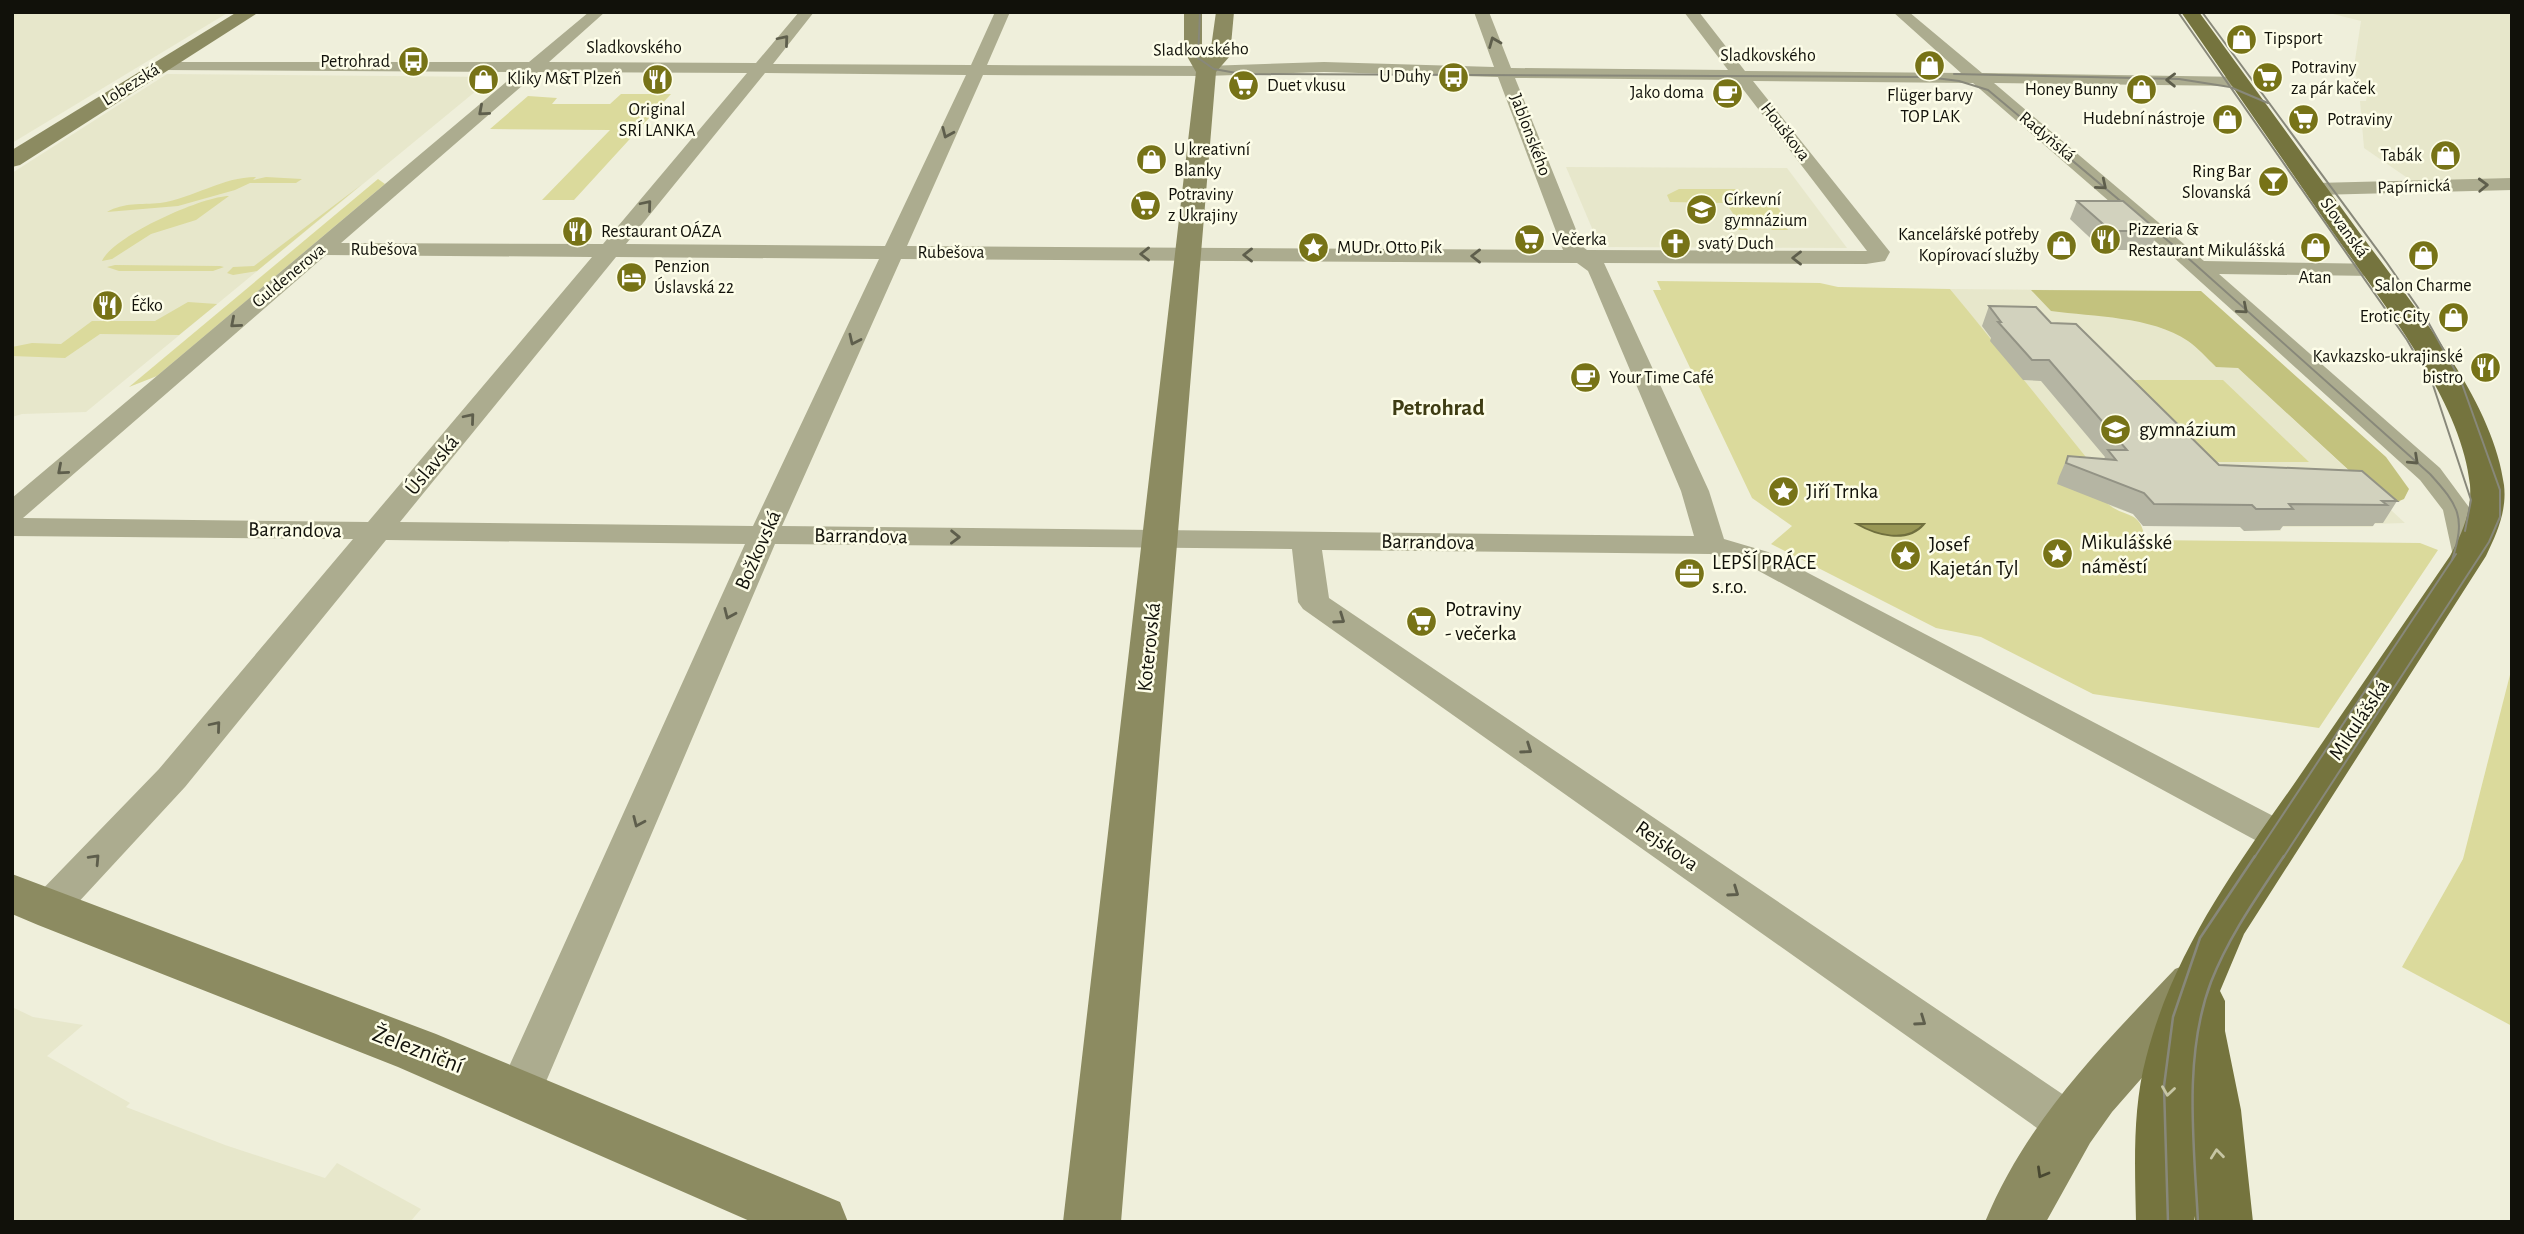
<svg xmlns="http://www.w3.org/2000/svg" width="2524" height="1234" font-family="'Alegreya Sans',sans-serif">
<rect width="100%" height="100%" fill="#efefdb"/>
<g fill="#e7e7cb">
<path d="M12 12H229L12 143Z"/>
<path d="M2325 12H2512V188L2425 190 2364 148 2360 101H2366L2367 95 2365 89H2359L2354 67 2361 21Z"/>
<path d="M167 74 493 77 86 412 22 414 12 417V173Z"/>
<path d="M1566 167 1787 168 1847 248 1600 247Z"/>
<path d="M1950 289 2155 291 2405 523 2371 524 2373 527H2278L2281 531H2244L2239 526H2143L2133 514 2110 506 2096 490 2020 376Z"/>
<path d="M12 1007 33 1017 83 1025 47 1056 130 1103 126 1107 225 1145 325 1178 337 1163 421 1209 410 1222H12Z"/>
</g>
<g fill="#dbda9c">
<path d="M621 94H671L574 200H542L610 130 490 129 528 96 557 98 552 104H610Z"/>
<path d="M256 177 253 180 266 177 302 179 296 183H250L235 190 178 206 107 212C124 202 141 205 160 203 194 198 222 177 256 177Z"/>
<path d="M378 179 385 184 157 376 129 387Z"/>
<path d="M361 185 257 271 233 275 227 273 233 267 254 266Z"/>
<path d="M1679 189H1739L1743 196H1770L1790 225H1785L1788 230H1772L1768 225H1746L1748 230H1732L1726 220H1732L1731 216 1734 215 1726 203 1670 202 1667 195Z"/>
<path d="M229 196 196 220 151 234 112 259 102 261C113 236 203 196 229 196Z"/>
<path d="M115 265 220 266 224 267 213 271H119L107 267Z"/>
<path d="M1657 281 1820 283 1838 287 1950 289C2002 352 2054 418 2106 482L2097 490C2100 495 2104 500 2108 504 2126 519 2141 509 2145 540L2420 543 2438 550 2319 728 2093 694 1981 637 1936 628 1771 544 1792 526 1752 498 1653 290H1661Z"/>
<path d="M188 302 217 304 179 335 100 334 65 358 12 356V347L32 343 61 344 92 321H155Z"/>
<path d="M2133 380H2223L2309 462H2211Z"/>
<path d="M2512 667V1026L2402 967 2463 859Z"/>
</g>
<path fill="#c3c27e" d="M2031 290 2201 291 2386 457 2409 489 2404 499 2397 502 2380 499 2238 368 2216 367C2207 358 2198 348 2188 341 2151 316 2094 317 2051 311Z"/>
<path fill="#999755" stroke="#706f3e" stroke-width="2" d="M1857 524H1924C1907 544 1876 535 1857 524Z"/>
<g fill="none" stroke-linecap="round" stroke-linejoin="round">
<g fill="#acac8f" fill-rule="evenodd">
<path d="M589 12H605L549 62 756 63 799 12H814L773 64 971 65 995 12H1010L987 65 1206 66 1324 62 1494 67 1474 12H1489L1511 68 1728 70 1684 12H1699L1745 71 1961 73 1893 12H1909L1982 73 2245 77 2247 81 2239 86 1994 83 2204 261 2382 264 2385 269 2382 274 2374 276 2219 274 2440 468 2471 510 2483 556 2479 562 2468 565 2457 562 2453 556 2443 510 2420 480 2171 255 1973 83 1753 81 1890 252 1885 261 1866 264 1604 263 1709 491 1724 539 1768 552 2294 827 2300 837 2294 847 2281 851 2268 847 1746 564 1710 554 1322 550 1329 598 2086 1110 2093 1125 2086 1140 2070 1146 2054 1140 1303 609 1298 602 1292 549 775 544 542 1091 536 1105 520 1111 504 1105 498 1091 745 544 386 540 185 787 62 920 48 925 34 920 28 909 34 898 159 769 353 539 12 536V498L518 72 163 70 155 65 157 62H529ZM538 72 747 73 603 244 341 243ZM1324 72 1498 77 1563 250 907 246 983 75 1206 76ZM765 73 966 75 885 246 626 244ZM1515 78 1736 80 1867 251 1587 250 1583 247ZM326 255 592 257 368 522 23 518ZM616 257 879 259 753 526 400 522ZM901 259 1577 263 1588 271 1592 280 1681 491 1694 536 782 526Z"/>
<path d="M2512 178V190L2316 195 2309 193 2306 189 2309 185 2316 183Z"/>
</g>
<g fill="#8c8b61" fill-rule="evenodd">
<path d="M237 12H259L20 165 12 167V150Z"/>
<path d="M1184 12H1202V44L1207 58 1210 55 1216 12H1234L1230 56 1216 72 1121 1222H1063L1196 72 1184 51Z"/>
<path d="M12 874 436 1034 840 1202 848 1222H752L398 1067 38 925 12 914Z"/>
<path d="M2193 962 2211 969 2218 984 2211 999 2112 1112 2090 1143 2046 1222H1985C2027 1120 2101 1047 2175 969Z"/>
</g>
<path fill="#75743e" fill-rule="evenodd" d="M2181 12H2199C2253 86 2306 159 2359 232 2410 302 2493 398 2504 485 2507 511 2497 533 2486 556L2244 934 2220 991 2225 1001V1031L2241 1110 2253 1222H2195L2194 1216V1222H2136C2135 1168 2132 1111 2146 1058 2173 953 2233 871 2294 784 2346 708 2398 632 2450 556 2462 533 2472 512 2470 485 2462 400 2380 300 2332 231 2282 158 2231 85 2181 12Z"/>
<g stroke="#88887a" stroke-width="2">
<path d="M1200 12 1198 58 1214 69 1242 74 1928 77 1959 81 1988 90 2179 250 2430 474C2459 506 2466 517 2452 560"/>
<path d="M2178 12 2407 340 2433 385 2471 500 2465 531"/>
<path d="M2202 12 2387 263 2428 322 2461 381 2500 490V517L2489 542 2283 858"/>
<path d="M1954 74 2179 79 2230 87 2268 103"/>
<path d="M2254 858 2456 554"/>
</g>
<g stroke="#88887a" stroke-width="2.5">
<path d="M2168 1222 2164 1086 2173 1017 2200 938 2255 856"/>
<path d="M2198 1222C2194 1144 2183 1056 2211 982 2229 936 2257 897 2284 856"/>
</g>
</g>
<g fill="#b5b5a3">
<path d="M2077 201 2158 231 2150 250H2103L2070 219Z"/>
<path d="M1989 306 2051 323 2219 465 2397 501 2383 523H2375L2373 526H2283L2280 530 2244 531 2240 527 2143 526 2133 514 2057 484 2059 477 2068 456 2104 459 2105 457 2041 381 2023 380 1990 341 1991 338 1982 326Z"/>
</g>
<g fill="#d2d2be" stroke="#939385" stroke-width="2">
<path d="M2077 201H2123L2158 231H2111Z"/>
<path d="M1989 306 2036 307 2051 323 2076 324 2219 465 2362 471 2397 501H2382L2387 505 2289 504 2293 509H2256L2252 505 2154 504 2144 493 2066 463 2068 456 2116 460 2108 450H2127L2049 360H2032L1998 322H2001Z"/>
</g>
<defs><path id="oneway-chevron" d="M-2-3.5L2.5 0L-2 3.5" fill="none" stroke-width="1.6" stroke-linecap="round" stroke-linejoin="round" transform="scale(1.75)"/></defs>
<g stroke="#5e5e4c">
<use href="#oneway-chevron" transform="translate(784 40) rotate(-50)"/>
<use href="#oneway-chevron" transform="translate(1494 42) rotate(-112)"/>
<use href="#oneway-chevron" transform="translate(2171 80) rotate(-179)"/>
<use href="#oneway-chevron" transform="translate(483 111) rotate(139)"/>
<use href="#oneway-chevron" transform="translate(947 133) rotate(114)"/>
<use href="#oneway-chevron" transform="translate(2102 185) rotate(40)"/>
<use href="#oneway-chevron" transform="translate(2483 185) rotate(-2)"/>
<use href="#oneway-chevron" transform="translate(647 205) rotate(-50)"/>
<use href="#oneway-chevron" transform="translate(1145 254) rotate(-180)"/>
<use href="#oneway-chevron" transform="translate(1248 255) rotate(-180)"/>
<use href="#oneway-chevron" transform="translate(1476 256) rotate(-180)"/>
<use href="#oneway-chevron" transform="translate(1797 258) rotate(-180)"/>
<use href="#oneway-chevron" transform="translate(2243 309) rotate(41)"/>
<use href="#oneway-chevron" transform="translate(235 323) rotate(139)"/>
<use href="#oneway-chevron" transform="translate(854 340) rotate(115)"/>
<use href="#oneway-chevron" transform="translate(470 418) rotate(-50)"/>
<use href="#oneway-chevron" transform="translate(2414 460) rotate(43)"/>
<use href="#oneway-chevron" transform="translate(62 470) rotate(139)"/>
<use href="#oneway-chevron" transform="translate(955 537) rotate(1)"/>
<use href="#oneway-chevron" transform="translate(729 614) rotate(114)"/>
<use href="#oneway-chevron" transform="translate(1340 619) rotate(35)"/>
<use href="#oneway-chevron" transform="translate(216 726) rotate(-50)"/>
<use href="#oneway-chevron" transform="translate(1527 749) rotate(35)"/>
<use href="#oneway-chevron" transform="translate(638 822) rotate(114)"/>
<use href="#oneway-chevron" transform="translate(95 859) rotate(-47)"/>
<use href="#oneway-chevron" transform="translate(1734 892) rotate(35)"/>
<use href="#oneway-chevron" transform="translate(1921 1021) rotate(35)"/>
</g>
<g stroke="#c7c6a4">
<use href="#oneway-chevron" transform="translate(2168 1091) rotate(98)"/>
<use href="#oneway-chevron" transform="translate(2217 1154) rotate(-96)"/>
</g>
<use stroke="#484831" href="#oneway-chevron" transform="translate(2042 1173) rotate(120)"/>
<defs>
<symbol id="shop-disc" viewBox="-11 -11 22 22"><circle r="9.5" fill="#777317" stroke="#fdfde8"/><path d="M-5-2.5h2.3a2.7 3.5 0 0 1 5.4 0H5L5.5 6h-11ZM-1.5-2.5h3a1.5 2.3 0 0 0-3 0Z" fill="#fff"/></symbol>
<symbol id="bus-disc" viewBox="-11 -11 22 22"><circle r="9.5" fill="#777317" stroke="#fdfde8"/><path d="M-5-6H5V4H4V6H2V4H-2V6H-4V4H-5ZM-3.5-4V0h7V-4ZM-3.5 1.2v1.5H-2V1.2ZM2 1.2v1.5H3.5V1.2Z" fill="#fff"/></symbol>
<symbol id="supermarket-disc" viewBox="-11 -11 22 22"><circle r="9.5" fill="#777317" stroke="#fdfde8"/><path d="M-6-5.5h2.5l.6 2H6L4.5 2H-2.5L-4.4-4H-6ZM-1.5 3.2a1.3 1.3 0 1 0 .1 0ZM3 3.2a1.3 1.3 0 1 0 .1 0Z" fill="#fff"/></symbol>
<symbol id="restaurant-disc" viewBox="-11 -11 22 22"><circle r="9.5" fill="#777317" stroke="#fdfde8"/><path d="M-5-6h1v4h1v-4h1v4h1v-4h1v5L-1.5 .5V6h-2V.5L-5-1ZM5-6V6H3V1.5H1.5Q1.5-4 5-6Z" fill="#fff"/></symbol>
<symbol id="cafe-disc" viewBox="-11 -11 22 22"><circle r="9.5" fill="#777317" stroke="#fdfde8"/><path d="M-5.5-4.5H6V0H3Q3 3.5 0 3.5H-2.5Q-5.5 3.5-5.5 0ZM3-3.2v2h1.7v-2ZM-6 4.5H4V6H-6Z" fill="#fff"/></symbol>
<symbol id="bar-disc" viewBox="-11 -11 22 22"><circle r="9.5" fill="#777317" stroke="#fdfde8"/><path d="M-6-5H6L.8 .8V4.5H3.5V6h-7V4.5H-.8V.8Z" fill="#fff"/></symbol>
<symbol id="school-disc" viewBox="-11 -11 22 22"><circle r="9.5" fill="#777317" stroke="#fdfde8"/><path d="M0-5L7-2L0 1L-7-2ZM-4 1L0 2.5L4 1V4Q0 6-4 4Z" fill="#fff"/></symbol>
<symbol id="church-disc" viewBox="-11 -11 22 22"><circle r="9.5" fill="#777317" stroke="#fdfde8"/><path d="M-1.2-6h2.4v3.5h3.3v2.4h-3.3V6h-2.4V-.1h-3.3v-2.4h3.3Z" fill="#fff"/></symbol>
<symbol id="sight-disc" viewBox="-11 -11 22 22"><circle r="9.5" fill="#777317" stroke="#fdfde8"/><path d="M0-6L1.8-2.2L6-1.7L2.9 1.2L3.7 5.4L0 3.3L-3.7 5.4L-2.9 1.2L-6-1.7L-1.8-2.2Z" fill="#fff"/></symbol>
<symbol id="hotel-disc" viewBox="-11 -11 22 22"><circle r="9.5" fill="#777317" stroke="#fdfde8"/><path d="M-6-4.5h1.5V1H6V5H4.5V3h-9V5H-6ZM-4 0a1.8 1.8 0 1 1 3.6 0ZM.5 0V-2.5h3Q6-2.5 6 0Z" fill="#fff"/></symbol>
<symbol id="office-disc" viewBox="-11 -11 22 22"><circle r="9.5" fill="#777317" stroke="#fdfde8"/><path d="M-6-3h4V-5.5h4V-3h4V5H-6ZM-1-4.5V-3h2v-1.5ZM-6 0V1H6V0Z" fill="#fff"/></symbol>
</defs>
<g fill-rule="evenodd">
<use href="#shop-disc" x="2224" y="22" width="35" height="35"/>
<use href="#bus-disc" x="396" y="44" width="35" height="35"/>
<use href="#shop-disc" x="1912" y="48" width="35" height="35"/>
<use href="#bus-disc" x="1436" y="60" width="35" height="35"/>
<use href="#supermarket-disc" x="2250" y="60" width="35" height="35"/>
<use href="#shop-disc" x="466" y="62" width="35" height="35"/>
<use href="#restaurant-disc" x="640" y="62" width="35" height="35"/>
<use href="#supermarket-disc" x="1226" y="68" width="35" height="35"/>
<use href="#shop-disc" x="2124" y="72" width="35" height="35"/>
<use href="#cafe-disc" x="1710" y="76" width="35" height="35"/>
<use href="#shop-disc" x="2210" y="102" width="35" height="35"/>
<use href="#supermarket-disc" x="2286" y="102" width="35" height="35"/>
<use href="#shop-disc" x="2428" y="138" width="35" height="35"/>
<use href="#shop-disc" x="1134" y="142" width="35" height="35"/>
<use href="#bar-disc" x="2256" y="164" width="35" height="35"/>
<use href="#supermarket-disc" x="1128" y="188" width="35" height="35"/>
<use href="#school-disc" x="1684" y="192" width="35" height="35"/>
<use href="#restaurant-disc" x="560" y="214" width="35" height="35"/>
<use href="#supermarket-disc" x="1512" y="222" width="35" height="35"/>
<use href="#restaurant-disc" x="2088" y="222" width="35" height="35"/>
<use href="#church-disc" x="1658" y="226" width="35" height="35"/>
<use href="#shop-disc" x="2044" y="228" width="35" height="35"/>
<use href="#shop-disc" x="2298" y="230" width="35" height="35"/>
<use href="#sight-disc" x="1296" y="230" width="35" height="35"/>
<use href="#shop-disc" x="2406" y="238" width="35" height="35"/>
<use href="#hotel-disc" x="614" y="260" width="35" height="35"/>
<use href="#restaurant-disc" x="90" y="288" width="35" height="35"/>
<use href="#shop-disc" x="2436" y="300" width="35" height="35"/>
<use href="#restaurant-disc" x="2468" y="350" width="35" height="35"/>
<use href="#cafe-disc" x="1568" y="360" width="35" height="35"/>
<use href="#school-disc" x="2098" y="412" width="35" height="35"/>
<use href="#sight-disc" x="1766" y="474" width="35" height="35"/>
<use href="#sight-disc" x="2040" y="536" width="35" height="35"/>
<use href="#sight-disc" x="1888" y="538" width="35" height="35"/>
<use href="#office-disc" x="1672" y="556" width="35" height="35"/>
<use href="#supermarket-disc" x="1404" y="604" width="35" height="35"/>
</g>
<g text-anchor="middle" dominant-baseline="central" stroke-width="5" stroke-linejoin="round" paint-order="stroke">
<g font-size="18" fill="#11110a" stroke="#fdfde8" text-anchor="start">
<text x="2264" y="39">Tipsport</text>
<text x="390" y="62" text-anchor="end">Petrohrad</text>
<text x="2291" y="68">Potraviny<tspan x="2291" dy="21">za pár kaček</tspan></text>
<text x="1431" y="77" text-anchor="end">U Duhy</text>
<text x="507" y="79">Kliky M&amp;T Plzeň</text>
<text x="1267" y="86">Duet vkusu</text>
<text x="2118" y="90" text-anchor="end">Honey Bunny</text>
<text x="1704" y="93" text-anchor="end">Jako doma</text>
<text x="1930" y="96" text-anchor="middle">Flüger barvy<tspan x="1930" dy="21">TOP LAK</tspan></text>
<text x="657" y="110" text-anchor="middle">Original<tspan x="657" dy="21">SRÍ LANKA</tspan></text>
<text x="2205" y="119" text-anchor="end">Hudební nástroje</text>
<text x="2327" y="120">Potraviny</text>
<text x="1174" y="150">U kreativní<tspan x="1174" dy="21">Blanky</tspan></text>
<text x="2422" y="156" text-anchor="end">Tabák</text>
<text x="2251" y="172" text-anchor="end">Ring Bar<tspan x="2251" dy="21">Slovanská</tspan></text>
<text x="1168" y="195">Potraviny<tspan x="1168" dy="21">z Ukrajiny</tspan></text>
<text x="1724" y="200">Církevní<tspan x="1724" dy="21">gymnázium</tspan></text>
<text x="2128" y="230">Pizzeria &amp;<tspan x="2128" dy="21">Restaurant Mikulášská</tspan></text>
<text x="601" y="232">Restaurant OÁZA</text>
<text x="2039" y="235" text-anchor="end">Kancelářské potřeby<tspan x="2039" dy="21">Kopírovací služby</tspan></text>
<text x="1552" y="240">Večerka</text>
<text x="1698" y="244">svatý Duch</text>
<text x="1337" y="248">MUDr. Otto Pik</text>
<text x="654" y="267">Penzion<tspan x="654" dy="21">Úslavská 22</tspan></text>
<text x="2315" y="278" text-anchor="middle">Atan</text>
<text x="2423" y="286" text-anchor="middle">Salon Charme</text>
<text x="131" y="306">Éčko</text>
<text x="2430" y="317" text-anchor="end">Erotic City</text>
<text x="2463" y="357" text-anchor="end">Kavkazsko-ukrajinské<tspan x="2463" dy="21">bistro</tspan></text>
<text x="1609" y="378">Your Time Café</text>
</g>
<g font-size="18" fill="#11110a" stroke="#fdfde8">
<text x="634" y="48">Sladkovského</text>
<text transform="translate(1201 50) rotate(-1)">Sladkovského</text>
<text x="1768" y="56">Sladkovského</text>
<text transform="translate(131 85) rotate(-32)">Lobezská</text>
<text transform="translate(1785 132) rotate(52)">Houškova</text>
<text transform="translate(1530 135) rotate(69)">Jablonského</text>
<text transform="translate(2047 137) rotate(40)">Radyňská</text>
<text transform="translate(2414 187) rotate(-2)">Papírnická</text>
<text transform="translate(2344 228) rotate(54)">Slovanská</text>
<text x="384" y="250">Rubešova</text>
<text x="951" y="253">Rubešova</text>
<text transform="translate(289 276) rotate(-40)">Guldenerova</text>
</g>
<g font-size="21" fill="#11110a" stroke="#fdfde8" text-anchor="start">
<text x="2139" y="429">gymnázium</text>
<text x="1806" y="491">Jiří Trnka</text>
<text x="2081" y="542">Mikulášské<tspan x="2081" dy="24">náměstí</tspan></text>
<text x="1929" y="544">Josef<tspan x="1929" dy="24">Kajetán Tyl</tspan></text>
<text x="1712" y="562">LEPŠÍ PRÁCE<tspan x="1712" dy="24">s.r.o.</tspan></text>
<text x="1445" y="609">Potraviny<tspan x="1445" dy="24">- večerka</tspan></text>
</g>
<g font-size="21" fill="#11110a" stroke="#fdfde8">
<text transform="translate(432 465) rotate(-50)">Úslavská</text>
<text transform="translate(295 530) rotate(1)">Barrandova</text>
<text transform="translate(861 536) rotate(1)">Barrandova</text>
<text transform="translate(1428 542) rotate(1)">Barrandova</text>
<text transform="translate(758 550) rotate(-66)">Božkovská</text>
<text transform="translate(1149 647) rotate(-84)">Koterovská</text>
<text transform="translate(2359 720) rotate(-56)">Mikulášská</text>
<text transform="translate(1667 846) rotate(35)">Rejskova</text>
</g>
<g font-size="23" font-weight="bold" fill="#3e3c13" stroke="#fdfde8">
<text x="1438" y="408">Petrohrad</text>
</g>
<g font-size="24" fill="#11110a" stroke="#fdfde8">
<text transform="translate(418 1050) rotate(21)">Železniční</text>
</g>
</g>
<rect width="2524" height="1234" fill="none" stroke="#11110a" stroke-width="28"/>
</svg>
